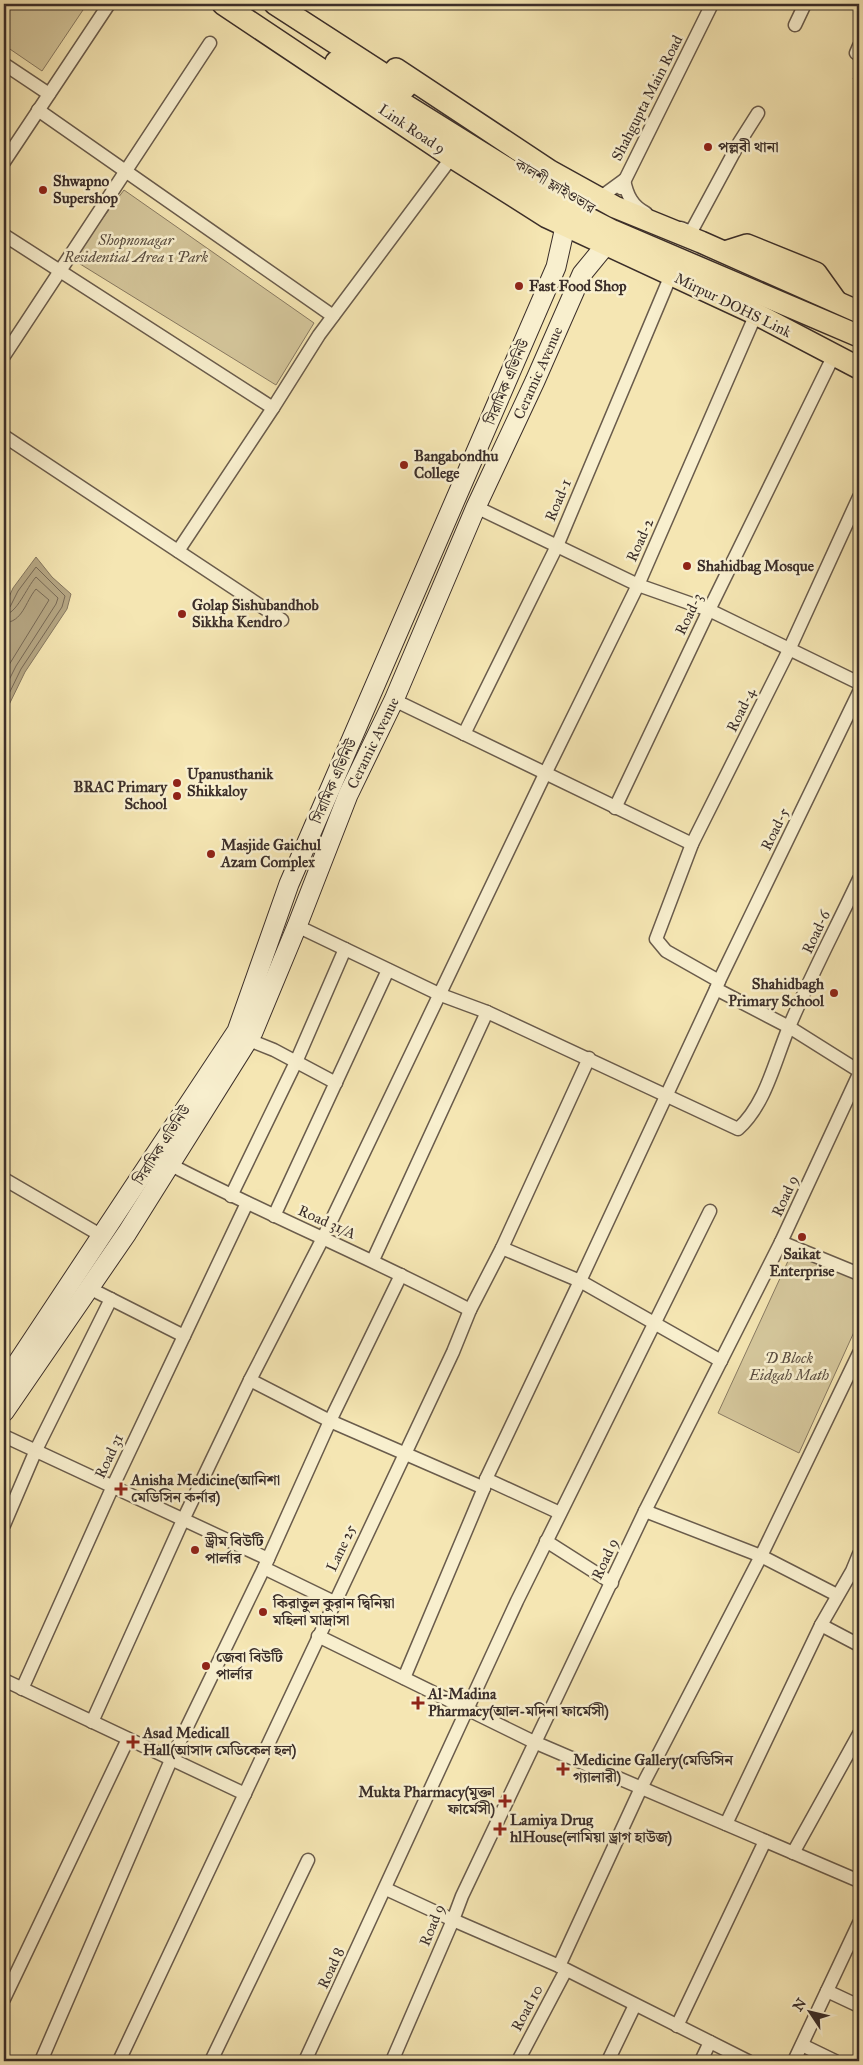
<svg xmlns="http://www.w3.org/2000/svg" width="863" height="2065" font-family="'IM FELL Great Primer','Noto Serif Bengali',serif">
<rect width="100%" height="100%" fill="#f5e6b3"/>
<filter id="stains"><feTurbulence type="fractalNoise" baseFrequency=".004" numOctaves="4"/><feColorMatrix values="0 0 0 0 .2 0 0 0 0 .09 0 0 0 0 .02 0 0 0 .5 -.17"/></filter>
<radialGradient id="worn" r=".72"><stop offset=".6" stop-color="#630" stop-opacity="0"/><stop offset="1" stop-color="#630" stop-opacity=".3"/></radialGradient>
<g fill="#d5c79c" stroke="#887a62">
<path d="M4 4H87L42 71 4 45Z"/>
<path d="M858 55H859V84L853 79 857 70 855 62Z"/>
<path d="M124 190 314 323 276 385 72 259Z"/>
<path d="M794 1248 859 1281V1321L799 1453 718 1413Z"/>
</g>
<path fill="#b6a784" stroke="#857760" d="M36 557 52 577 71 594 67 609 25 672 4 715V608L13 588Z"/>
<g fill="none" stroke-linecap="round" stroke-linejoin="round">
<g stroke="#786a56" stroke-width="1">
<path d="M4 609 10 607 18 591 36 567 65 596 62 607 21 669 4 704"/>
<path d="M4 615C17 614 26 588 36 577L58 598 56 604 16 666 4 690"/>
<path d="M4 623C23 622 25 602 36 589L49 600 4 673"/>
</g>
<defs>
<g id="minor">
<path d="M795 25 805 4"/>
<path d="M856 53 859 46"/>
<path d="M4 64 49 94"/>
<path d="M38 110 333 316"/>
<path d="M4 162 109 4"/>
<path d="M621 188 712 4"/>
<path d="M598 199 624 180C627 195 632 206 646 213"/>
<path d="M681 228 691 232 739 143 758 113"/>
<path d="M4 235 273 408"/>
<path d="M4 356 210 43"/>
<path d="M4 436 282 620"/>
<path d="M859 497 789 650 692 844 656 939 666 951 719 981 716 989 789 1027 859 1071"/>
<path d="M476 507 638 585 709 610 859 683"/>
<path d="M178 551 273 408 319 335 452 157"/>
<path d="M394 700 692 844"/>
<path d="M464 734 557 546 671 275"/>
<path d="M615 808 709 610 834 355"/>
<path d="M297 926 441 995 487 1012 373 1260"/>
<path d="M719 981 859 692"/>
<path d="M487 1012 738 1129C766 1104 775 1060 789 1027 810 977 836 928 859 879"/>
<path d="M249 1040 274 1050 336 1083"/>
<path d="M171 1165C269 1216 372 1258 470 1310"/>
<path d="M4 1179 102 1236"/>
<path d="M231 1196 296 1062 345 949"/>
<path d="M274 1216 388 970"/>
<path d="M781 1242 859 1274"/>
<path d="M502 1248 589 1058"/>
<path d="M184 1336 247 1203"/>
<path d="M250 1380 330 1421 484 1488"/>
<path d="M4 1436 268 1559 264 1568 334 1602"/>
<path d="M486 1479 560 1513"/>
<path d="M645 1511 761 1556 837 1595"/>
<path d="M4 1525 36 1450 111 1299"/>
<path d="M546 1541 612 1583"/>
<path d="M268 1559 330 1421 401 1275"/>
<path d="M821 1625 859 1645"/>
<path d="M318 1636 534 1742 859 1881"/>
<path d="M404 1678 484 1488 486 1479 580 1281 721 1361"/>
<path d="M4 1680 245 1794"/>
<path d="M22 1689 113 1486 184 1336 89 1288"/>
<path d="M92 1722 183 1520 250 1380 323 1238 545 774 638 585 756 314"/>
<path d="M726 1824 821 1625 852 1571 859 1554"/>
<path d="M793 1853 859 1734"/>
<path d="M386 1889 453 1920 559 1966 748 2061"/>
<path d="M559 1966 641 1788 761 1556 859 1353"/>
<path d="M827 1991 859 2006"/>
<path d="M4 1999 128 1739"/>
<path d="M677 2026 765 1841"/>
<path d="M802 2045 835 2061"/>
<path d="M41 2061 171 1760 264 1568"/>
<path d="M119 2061 453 1352 470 1310 502 1248 580 1281 716 989"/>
<path d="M211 2061 308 1860"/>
<path d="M305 2061 517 1601 710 1211"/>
<path d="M392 2061 453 1920 462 1896 645 1511 781 1242 859 1074"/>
<path d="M518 2061 566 1970"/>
<path d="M608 2061 635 2005"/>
<path d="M701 2061 710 2042"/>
<path d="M794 2061 859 1923"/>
</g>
<g id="secondary">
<path d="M4 1383 237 1031 289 884 556 267 565 227"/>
<path d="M4 1412 127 1233 253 1032 297 926 348 795 394 700 476 507 535 381 582 274 605 246"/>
</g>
<g id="primary">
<path d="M223 4 452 157 547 217 756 314 859 368"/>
<path d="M275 4 405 88"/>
<path d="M336 62 580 214 613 231 859 336"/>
<path d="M396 69 550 171 615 207 701 242 859 312"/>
<path d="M725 252 747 245 816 273 836 301"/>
</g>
</defs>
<use href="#minor" stroke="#6a5c4c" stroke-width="15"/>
<use href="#secondary" stroke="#3b2e29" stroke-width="21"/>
<use href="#primary" stroke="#3b2e29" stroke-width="24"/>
<use href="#minor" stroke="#f8efce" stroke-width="12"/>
<use href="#secondary" stroke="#f8efce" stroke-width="19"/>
<use href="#primary" stroke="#f5e6b3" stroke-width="21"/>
</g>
<g fill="#8f2418" stroke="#f8efce" stroke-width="2">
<circle cx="708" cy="147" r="5"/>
<circle cx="43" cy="190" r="5"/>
<circle cx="519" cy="286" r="5"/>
<circle cx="404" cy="465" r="5"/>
<circle cx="687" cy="566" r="5"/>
<circle cx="182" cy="614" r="5"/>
<circle cx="177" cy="783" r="5"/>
<circle cx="177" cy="796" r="5"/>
<circle cx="211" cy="854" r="5"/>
<circle cx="834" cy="993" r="5"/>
<circle cx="802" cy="1237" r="5"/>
<path d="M118.5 1481.5h5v5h5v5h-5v5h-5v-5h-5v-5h5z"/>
<circle cx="195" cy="1550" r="5"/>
<circle cx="263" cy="1612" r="5"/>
<circle cx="206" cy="1666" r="5"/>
<path d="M415.5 1695.5h5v5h5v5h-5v5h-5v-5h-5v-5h5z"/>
<path d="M130.5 1734.5h5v5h5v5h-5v5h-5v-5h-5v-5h5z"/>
<path d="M560.5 1761.5h5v5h5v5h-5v5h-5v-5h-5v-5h5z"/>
<path d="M502.5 1793.5h5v5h5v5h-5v5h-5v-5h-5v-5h5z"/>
<path d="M497.5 1821.5h5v5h5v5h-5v5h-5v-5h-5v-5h5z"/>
</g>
<g text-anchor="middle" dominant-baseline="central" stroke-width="5" stroke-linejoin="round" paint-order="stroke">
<g font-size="15" fill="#3b2e29" stroke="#f8efce">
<text transform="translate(647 98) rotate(-63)">Shahgupta Main Road</text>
<text transform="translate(412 129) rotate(34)">Link Road 9</text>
<text transform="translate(555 186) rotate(31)">কালশী ফ্লাইওভার</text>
<text transform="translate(733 305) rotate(26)">Mirpur DOHS Link</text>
<text transform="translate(538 373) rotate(-66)">Ceramic Avenue</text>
<text transform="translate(507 382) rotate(-67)">সিরামিক এভিনিউ</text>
<text transform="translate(558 500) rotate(-67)">Road-1</text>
<text transform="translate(640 540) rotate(-66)">Road-2</text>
<text transform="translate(689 614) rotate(-64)">Road-3</text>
<text transform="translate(741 710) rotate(-64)">Road-4</text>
<text transform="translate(373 743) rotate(-64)">Ceramic Avenue</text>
<text transform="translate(334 781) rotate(-66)">সিরামিক এভিনিউ</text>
<text transform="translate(775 829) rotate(-64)">Road-5</text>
<text transform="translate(816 932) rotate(-65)">Road-6</text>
<text transform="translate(162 1145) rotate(-57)">সিরামিক এভিনিউ</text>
<text transform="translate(785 1196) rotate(-65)">Road 9</text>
<text transform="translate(327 1222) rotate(24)">Road 31/A</text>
<text transform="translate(109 1456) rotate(-65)">Road 31</text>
<text transform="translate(341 1548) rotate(-65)">Lane 25</text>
<text transform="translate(605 1559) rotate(-65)">Road 9</text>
<text transform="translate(432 1925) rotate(-68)">Road 9</text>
<text transform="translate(331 1968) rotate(-65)">Road 8</text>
<text transform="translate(527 2008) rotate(-62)">Road 10</text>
</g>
<g font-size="15" font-weight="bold" fill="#3b2e29" stroke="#f8efce" text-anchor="start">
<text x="718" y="147">পল্লবী থানা</text>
<text x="53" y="181">Shwapno<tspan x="53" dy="17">Supershop</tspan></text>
<text x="529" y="286">Fast Food Shop</text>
<text x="414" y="456">Bangabondhu<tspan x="414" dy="17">College</tspan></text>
<text x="697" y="566">Shahidbag Mosque</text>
<text x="192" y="605">Golap Sishubandhob<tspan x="192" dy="17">Sikkha Kendro</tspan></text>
<text x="187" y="774">Upanusthanik<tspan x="187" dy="17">Shikkaloy</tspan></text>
<text x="167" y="787" text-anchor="end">BRAC Primary<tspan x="167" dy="17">School</tspan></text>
<text x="221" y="845">Masjide Gaichul<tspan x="221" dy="17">Azam Complex</tspan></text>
<text x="824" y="984" text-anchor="end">Shahidbagh<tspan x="824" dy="17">Primary School</tspan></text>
<text x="802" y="1254" text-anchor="middle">Saikat<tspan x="802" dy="17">Enterprise</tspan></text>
<text x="131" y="1480">Anisha Medicine(আনিশা<tspan x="131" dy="17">মেডিসিন কর্নার)</tspan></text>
<text x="205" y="1541">ড্রীম বিউটি<tspan x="205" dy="17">পার্লার</tspan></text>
<text x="273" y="1603">কিরাতুল কুরান দ্বিনিয়া<tspan x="273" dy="17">মহিলা মাদ্রাসা</tspan></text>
<text x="216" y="1657">জেবা বিউটি<tspan x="216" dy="17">পার্লার</tspan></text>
<text x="428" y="1694">Al-Madina<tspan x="428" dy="17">Pharmacy(আল-মদিনা ফার্মেসী)</tspan></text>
<text x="143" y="1733">Asad Medicall<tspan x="143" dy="17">Hall(আসাদ মেডিকেল হল)</tspan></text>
<text x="573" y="1760">Medicine Gallery(মেডিসিন<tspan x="573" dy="17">গ্যালারী)</tspan></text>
<text x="495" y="1792" text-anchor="end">Mukta Pharmacy(মুক্তা<tspan x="495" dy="17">ফার্মেসী)</tspan></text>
<text x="510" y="1820">Lamiya Drug<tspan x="510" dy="17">hlHouse(লামিয়া ড্রাগ হাউজ)</tspan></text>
</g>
<g font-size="15" font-style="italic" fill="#5a4d40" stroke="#f8efce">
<text x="136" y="240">Shopnonagar<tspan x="136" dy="17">Residential Area 1 Park</tspan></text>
<text x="789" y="1358">D Block<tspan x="789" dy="17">Eidgah Math</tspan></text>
</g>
</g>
<rect width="863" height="2065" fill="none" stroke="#f5e6b3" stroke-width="20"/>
<rect x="5" y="5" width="853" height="2055" fill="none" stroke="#3b2e29" stroke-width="2.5"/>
<rect x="10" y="10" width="843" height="2045" fill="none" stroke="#3b2e29"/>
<g transform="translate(810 2012) rotate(305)" stroke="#f8efce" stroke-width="4" paint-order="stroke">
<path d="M0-4L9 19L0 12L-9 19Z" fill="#3b2e29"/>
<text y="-8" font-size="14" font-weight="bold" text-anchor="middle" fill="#3b2e29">N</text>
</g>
<rect width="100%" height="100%" filter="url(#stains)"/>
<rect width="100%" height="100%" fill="url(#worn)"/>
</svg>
